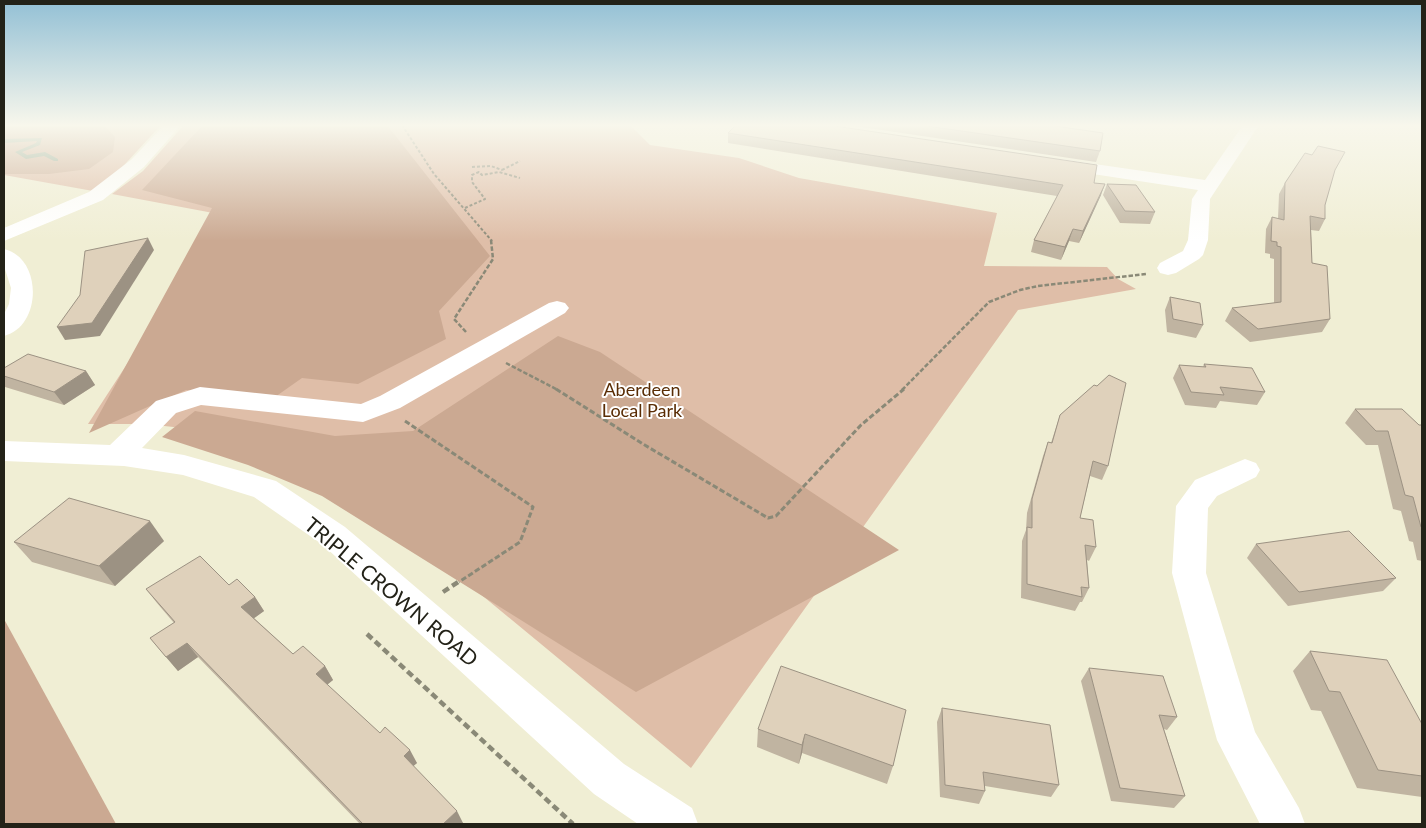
<svg xmlns="http://www.w3.org/2000/svg" width="1426" height="828" font-family="Lato,sans-serif">
<rect width="100%" height="100%" fill="#f0eed4"/>
<g fill="#dfbea8">
<path d="M4 125H97L105 127 161 125 115 175 93 191 4 175Z"/>
<path d="M184 125H630L650 145 739 158 799 178 997 213 984 266 1107 267 1118 279 1136 289 1018 310 691 768 357 492 210 431 146 424H88L224 215 112 194 143 171Z"/>
</g>
<g fill="#cba992">
<path d="M4 125H104L115 137 113 152 89 169 49 174H4Z"/>
<path d="M387 125 490 256 439 311 446 339 358 384 302 378 275 397 186 390 89 433 212 208 142 190 202 126Z"/>
<path d="M558 336 600 352 899 550 636 692 322 496 248 465 162 437 195 411 335 436 413 431Z"/>
<path d="M4 619 116 824H4Z"/>
</g>
<g fill="none" stroke-linecap="round" stroke-linejoin="round">
<path fill="#889e88" fill-rule="evenodd" d="M42 138 40 145 22 152 27 155 45 152 58 159V161H54L44 156 26 159 15 152 36 143 37 141 4 143V139Z"/>
<g stroke="#8a8977" stroke-width="2" stroke-dasharray="3 2" stroke-linecap="butt">
<path d="M402 125 434 174 492 241"/>
<path d="M472 167 491 166 502 170"/>
<path d="M502 170 520 161"/>
<path d="M465 208 485 199 472 182V175L479 172 482 175 499 172 520 178"/>
</g>
<g stroke="#8a8977" stroke-width="2.5" stroke-dasharray="4.5 2" stroke-linecap="butt">
<path d="M466 332 454 319 493 259 491 240"/>
<path d="M506 363 558 390"/>
<path d="M902 390 989 302 1020 290 1038 286 1146 274"/>
</g>
<g stroke="#8a8977" stroke-width="3" stroke-dasharray="5.5 2.5" stroke-linecap="butt">
<path d="M556 389 643 444 768 518 776 516 861 425 904 389"/>
<path d="M405 421 533 507 520 542 459 582"/>
</g>
<g stroke="#8a8977" stroke-width="4.5" stroke-dasharray="7 4" stroke-linecap="butt">
<path d="M443 592 461 580"/>
<path d="M367 634 573 824"/>
</g>
<g fill="#fff" fill-rule="evenodd">
<path d="M164 125H181L144 167 103 200 4 241V228L89 192 132 159Z"/>
<path d="M1243 125H1259L1210 199 1208 240 1203 255 1199 259 1176 273 1168 275 1160 273 1157 268 1160 263 1183 251 1188 240 1192 199 1198 190 1060 169 1054 168 1051 164 1054 160 1060 159 1205 180Z"/>
<path d="M4 249C43 258 42 327 4 336V314L9 304 11 288 4 266Z"/>
<path d="M557 301 565 303 569 308 565 313 400 408 363 422 201 405 176 413 142 448 184 455 276 481 345 527 624 764 692 808 698 824H638L594 794 323 545 254 497 183 475 124 466 4 461V441L110 445 156 401 200 387 361 404 380 396 549 303Z"/>
<path d="M1245 459 1256 463 1260 470 1256 477 1217 496 1208 508 1206 573 1255 732 1299 808 1305 824H1260L1217 740 1172 573 1176 506 1195 480Z"/>
</g>
</g>
<g fill="#c0b4a1">
<path d="M848 125H1048L1100 151 1096 162Z"/>
<path d="M728 133 1094 183 1101 195 1079 243 1069 241 1061 260 1031 252 1034 240 1057 196 728 143Z"/>
<path d="M1334 171 1325 205V219L1319 231 1311 230 1312 263 1330 319 1322 332 1250 342 1225 321 1232 308 1274 303V259L1270 258V254L1265 253 1266 229 1272 217 1278 219 1279 194 1285 183Z"/>
<path d="M1107 184 1155 212 1150 224 1120 223 1103 195Z"/>
<path d="M1170 297 1203 325 1196 338 1167 332 1165 310Z"/>
<path d="M1204 364 1265 392 1257 405 1220 401 1216 408 1185 405 1173 378 1179 365 1203 367Z"/>
<path d="M4 368 86 371 95 385 64 405 5 387 4 386Z"/>
<path d="M1355 409 1419 425H1422V561L1417 560 1413 542 1409 541 1401 511 1393 509 1378 445H1366L1345 423Z"/>
<path d="M1060 415 1108 466 1102 480 1090 476 1080 518 1096 547 1089 561 1087 560 1089 588 1082 602H1080L1075 611 1021 598 1022 541 1026 530 1027 513 1043 456 1048 442 1051 443Z"/>
<path d="M164 541 115 586 32 562 14 542Z"/>
<path d="M1256 544 1396 578 1383 591 1288 606 1247 558Z"/>
<path d="M229 585 255 597 264 611 254 618 293 654 325 666 333 680 327 685 380 733 417 763 413 766 463 823 462 824H360L198 657 178 671 150 638 174 623 157 603 146 589Z"/>
<path d="M1310 651 1422 724V797L1357 788 1321 711 1311 710 1293 671Z"/>
<path d="M1089 668 1177 717 1167 730 1164 729 1185 796 1174 808 1111 801 1081 681Z"/>
<path d="M942 708 1059 785 1051 797 985 786V791L979 804 940 797 937 722Z"/>
<path d="M906 710 893 766 887 784 802 753 799 764 757 747 758 729Z"/>
</g>
<g fill="#9c9283">
<path d="M1105 184 1101 195 1079 243 1083 231Z"/>
<path d="M1073 229 1069 241 1061 260 1065 247Z"/>
<path d="M148 238 154 250 100 336 65 340 57 327Z"/>
<path d="M86 371 95 385 64 405 54 392Z"/>
<path d="M150 521 164 541 115 586 99 566Z"/>
<path d="M255 597 264 611 250 621 241 607Z"/>
<path d="M187 643 198 657 178 671 166 657Z"/>
<path d="M325 666 333 680 324 687 316 674Z"/>
<path d="M805 734 802 753 799 764 802 745Z"/>
<path d="M410 750 417 763 410 769 404 756Z"/>
<path d="M457 811 463 823 462 824H443Z"/>
</g>
<g fill="#dfd1bb" stroke="#9c9283">
<path d="M736 125H828L1097 165 1094 183 1105 184 1083 231 1073 229 1065 247 1034 240 1063 185 728 133Z"/>
<path d="M920 125H1048L1103 133 1100 151Z"/>
<path d="M1318 146 1345 152 1335 170 1325 205V219L1310 216 1312 263 1327 266 1330 319 1258 329 1232 308 1281 302V247L1277 246V242L1271 241 1272 217 1284 220 1285 183 1305 153 1312 155Z"/>
<path d="M1107 184 1136 185 1155 212 1125 211Z"/>
<path d="M148 238 92 323 57 327 80 295 85 251Z"/>
<path d="M1170 297 1200 303 1203 325 1173 319Z"/>
<path d="M28 354 86 371 54 392 4 376V368Z"/>
<path d="M1204 364 1252 368 1265 392 1220 387 1224 395 1191 392 1179 365 1206 367Z"/>
<path d="M1109 375 1126 383 1108 466 1093 461 1080 518 1093 520 1096 547 1085 545 1089 588 1081 587 1082 597 1027 584V527L1032 528V499L1048 442 1052 443 1060 415 1094 385 1097 386Z"/>
<path d="M1355 409H1402L1419 425H1422V528L1421 527 1413 497 1405 495 1388 431H1376Z"/>
<path d="M69 498 150 521 99 566 14 542Z"/>
<path d="M1349 531 1396 578 1299 592 1256 544Z"/>
<path d="M200 556 229 585 237 579 255 597 241 607 293 654 303 646 325 666 316 674 380 733 385 727 410 750 404 756 457 811 443 824H363L187 643 166 657 150 638 175 622 146 589Z"/>
<path d="M1310 651 1387 660 1422 724V776L1378 770 1340 692 1329 691Z"/>
<path d="M781 666 906 710 893 766 805 734 802 745 758 729Z"/>
<path d="M1089 668 1163 676 1177 717 1159 715 1185 796 1120 788Z"/>
<path d="M942 708 1050 725 1059 785 983 772 985 791 945 785Z"/>
</g>
<linearGradient id="sky" x2="0" y2="1"><stop stop-color="#93c0d5"/><stop offset="0.52" stop-color="#f8f7ec"/><stop offset="1" stop-color="#f8f7ec" stop-opacity="0"/></linearGradient>
<rect width="1426" height="241" fill="url(#sky)"/>
<g text-anchor="middle" dominant-baseline="central" stroke-width="4" stroke-linejoin="round" paint-order="stroke">
<g font-size="18" fill="#592c04" stroke="#fff">
<text x="642" y="389">Aberdeen<tspan x="642" dy="21">Local Park</tspan></text>
</g>
<g font-size="21" fill="#232218" stroke="#fff">
<text transform="translate(392 591) rotate(40)">TRIPLE CROWN ROAD</text>
</g>
</g>
<rect width="1426" height="828" fill="none" stroke="#232218" stroke-width="10"/>
</svg>
